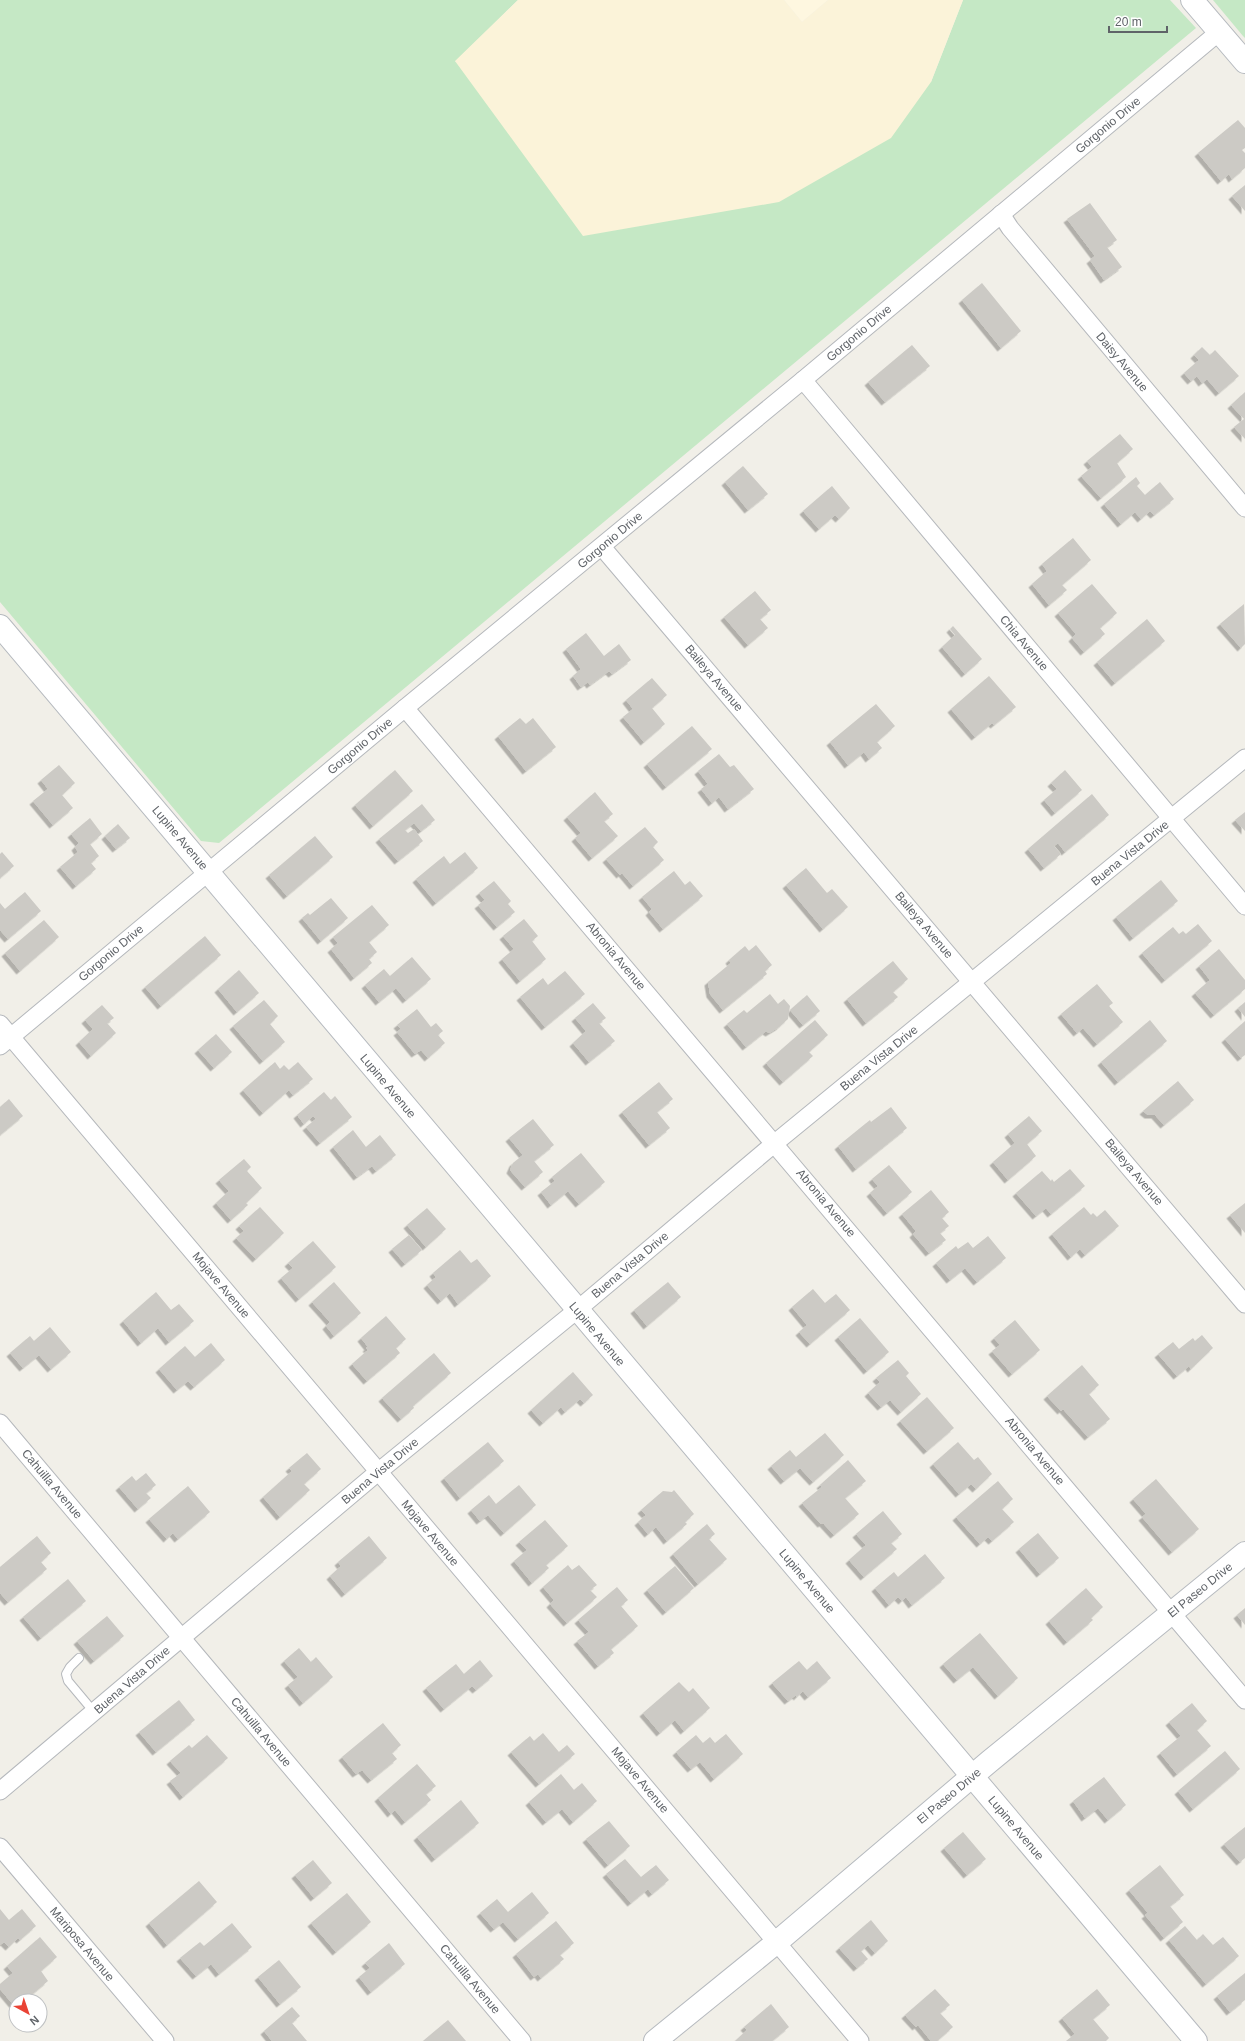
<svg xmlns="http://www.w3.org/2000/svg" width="1245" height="2041" font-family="Helvetica,sans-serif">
<defs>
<filter id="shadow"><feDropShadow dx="-3.5" dy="3.5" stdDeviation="0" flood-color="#0004"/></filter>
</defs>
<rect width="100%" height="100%" fill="#f1efe8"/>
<path fill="#fef7e0" d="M784 0H828L802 22Z"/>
<g fill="#c5e8c5">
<path d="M0 0H518L455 62 931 82 963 0H1170L1196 28 219 843 201 841 0 602Z"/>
<path d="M1213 0H1245V38L1243 36Z"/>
</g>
<path fill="#fbf3d9" d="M518 0H784L802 22 828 0H963L931 82 891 138 779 202 583 236 455 61Z"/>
<g fill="#cccac5" filter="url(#shadow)">
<path d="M1238 120 1245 128V148L1242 150 1245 153V168L1232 179 1229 174 1221 181 1198 153Z"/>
<path d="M1245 185V211L1232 196Z"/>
<path d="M1090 203 1117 240 1107 247 1122 267 1104 280 1090 260 1095 256 1067 219Z"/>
<path d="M982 283 1021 331 1001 348 962 300Z"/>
<path d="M912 345 930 366 885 402 868 382Z"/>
<path d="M1202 347 1210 355 1215 350 1239 376 1219 393 1207 379 1202 383 1197 376 1191 381 1184 373 1199 360 1194 355Z"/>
<path d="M1245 392V439L1234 427 1244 419 1231 405Z"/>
<path d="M1120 434 1133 449 1117 463 1126 477 1101 498 1081 476 1092 467 1087 461Z"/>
<path d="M743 466 768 494 748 510 725 482Z"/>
<path d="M1136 477 1140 483 1137 486 1145 495 1160 482 1174 499 1154 515 1150 511 1141 519 1135 512 1121 524 1104 504Z"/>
<path d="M832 486 850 508 839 519 835 515 819 529 803 511Z"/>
<path d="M1073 538 1091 560 1062 585 1067 590 1049 605 1032 584 1047 571 1042 564Z"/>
<path d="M1092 584 1117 613 1100 628 1105 634 1084 652 1072 638 1076 634 1058 613Z"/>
<path d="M755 591 771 610 760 619 768 628 748 645 724 617Z"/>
<path d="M1244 604 1245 644 1241 648 1220 624Z"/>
<path d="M1147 619 1165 641 1115 683 1097 662Z"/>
<path d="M953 626 982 659 965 674 942 647 955 635 950 629Z"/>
<path d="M586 633 604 656 619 644 631 660 612 674 609 671 590 685 588 682 581 687 573 676 581 669 566 649Z"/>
<path d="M989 676 1016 707 994 725 992 723 975 737 951 709Z"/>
<path d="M652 678 667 695 652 708 665 724 644 742 623 717 633 709 626 700Z"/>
<path d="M876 704 895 726 877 742 882 748 869 759 864 752 848 765 830 742Z"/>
<path d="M520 718 526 724 533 718 556 747 526 771 498 736Z"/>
<path d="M692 726 712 749 666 787 647 764Z"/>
<path d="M719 754 730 767 734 765 754 789 728 809 719 797 712 803 701 789 708 784 698 771Z"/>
<path d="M59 765 75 783 62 795 73 808 53 825 33 801 48 789 41 780Z"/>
<path d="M395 770 413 791 373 826 355 805Z"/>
<path d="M1065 770 1082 790 1055 813 1044 800 1057 789 1051 783Z"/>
<path d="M595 792 613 814 604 821 618 836 592 858 575 838 581 833 567 817Z"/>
<path d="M1092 794 1109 815 1065 852 1058 843 1054 846 1061 854 1044 868 1028 849Z"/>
<path d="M422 804 435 820 421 831 414 823 405 830 408 833 414 829 423 841 398 861 379 839Z"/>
<path d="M1245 812V831L1235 820Z"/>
<path d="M90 818 102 834 90 844 99 856 91 863 96 869 76 886 60 867 78 852 75 847 79 843 71 834Z"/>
<path d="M118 824 130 838 116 849 105 836Z"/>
<path d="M645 827 658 842 653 847 664 860 633 886 622 873 620 875 606 859Z"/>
<path d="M315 836 333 857 287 896 269 875Z"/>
<path d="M2 852 14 866 0 878V854Z"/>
<path d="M465 852 478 868 436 903 416 879 444 856 450 864Z"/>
<path d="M806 868 827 893 832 889 848 907 823 929 786 885Z"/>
<path d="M674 871 685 885 690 881 703 896 663 929 649 912 652 909 642 897Z"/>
<path d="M1161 880 1178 901 1133 938 1116 917Z"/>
<path d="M494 881 511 901 508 904 515 912 497 927 478 905 485 900 479 893Z"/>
<path d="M25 892 41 911 8 939 0 930V903L5 909Z"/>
<path d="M331 898 348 918 321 941 302 918 308 913 310 915Z"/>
<path d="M372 905 389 925 369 942 377 952 369 959 372 963 354 978 331 949 338 943 333 937Z"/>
<path d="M524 919 538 936 532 941 546 959 520 981 502 959 514 949 503 936Z"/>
<path d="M44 920 59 937 20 971 5 953Z"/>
<path d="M1198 924 1212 941 1165 980 1142 953 1173 927 1179 934 1183 931 1186 934Z"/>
<path d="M205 936 221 955 161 1006 145 987Z"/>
<path d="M756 945 772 965 765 971 767 974 723 1010 710 994 708 982 731 963 729 960 745 946 749 951Z"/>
<path d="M1219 949 1245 980V989L1214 1015 1195 993 1210 980 1199 966Z"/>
<path d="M412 957 431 979 406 1000 396 988 379 1002 365 985 384 969 390 976Z"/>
<path d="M893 961 908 979 893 992 898 997 866 1023 847 999Z"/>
<path d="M239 970 259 993 237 1012 218 989Z"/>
<path d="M565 971 585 994 545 1027 520 997 543 978 548 985Z"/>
<path d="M1097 984 1113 1003 1109 1006 1123 1022 1097 1044 1083 1028 1077 1033 1061 1014Z"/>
<path d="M770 994 778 1004 784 999 790 1006 788 1019 779 1027 769 1033 766 1031 746 1047 727 1024 744 1010 747 1013Z"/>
<path d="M807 995 820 1011 803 1025 790 1010Z"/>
<path d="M264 1000 278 1016 270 1024 285 1042 263 1061 233 1026Z"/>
<path d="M1245 1002V1017L1238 1008Z"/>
<path d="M593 1003 606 1018 599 1023 615 1041 589 1062 573 1043 586 1031 575 1018Z"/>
<path d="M102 1005 114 1018 107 1023 116 1033 91 1056 79 1042 93 1029 85 1020Z"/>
<path d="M417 1009 431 1027 436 1023 443 1031 438 1035 445 1043 428 1058 421 1050 415 1054 397 1032 401 1029 397 1025Z"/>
<path d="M815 1020 828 1035 809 1052 813 1056 783 1082 766 1063Z"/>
<path d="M1150 1020 1167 1041 1118 1082 1101 1062Z"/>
<path d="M1245 1021V1055L1241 1058 1225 1039Z"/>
<path d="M216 1034 232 1052 214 1068 198 1050Z"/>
<path d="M275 1062 280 1069 284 1065 289 1070 298 1062 313 1079 293 1095 289 1090 263 1113 243 1090Z"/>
<path d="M1178 1081 1194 1100 1164 1125 1155 1115H1148L1143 1111Z"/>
<path d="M659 1082 673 1099 657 1112 670 1128 649 1145 622 1112Z"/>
<path d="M324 1092 331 1100 335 1096 352 1117 320 1143 306 1127 316 1119 313 1116 304 1124 297 1115Z"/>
<path d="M9 1099 23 1116 0 1135V1107Z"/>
<path d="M891 1107 907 1128 856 1169 838 1146 870 1120 871 1122Z"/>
<path d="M1029 1116 1042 1131 1027 1144 1036 1156 1008 1180 993 1162 1015 1143 1008 1134Z"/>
<path d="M533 1119 554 1145 534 1161 543 1172 525 1187 510 1170 513 1163 523 1155 509 1138Z"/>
<path d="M353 1130 366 1147 380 1135 396 1155 376 1171 372 1166 357 1177 333 1147Z"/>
<path d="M581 1153 605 1182 579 1204 568 1191 551 1205 541 1192 555 1181 552 1177Z"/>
<path d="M244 1159 251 1167 247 1171 262 1188 246 1203 248 1205 231 1220 216 1203 229 1191 219 1180Z"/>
<path d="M889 1165 912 1192 887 1213 870 1193 878 1186 872 1179Z"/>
<path d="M1070 1169 1085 1186 1051 1214 1046 1208 1036 1216 1016 1193 1042 1171 1051 1181 1052 1179 1054 1182Z"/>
<path d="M931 1190 949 1212 942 1218 949 1226 940 1233 946 1240 929 1253 913 1234 916 1231 902 1214Z"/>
<path d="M1245 1203V1233L1230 1215Z"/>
<path d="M260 1207 284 1233 256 1259 236 1238 244 1231 239 1226Z"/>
<path d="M1084 1207 1091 1215 1093 1213 1097 1217 1105 1210 1119 1226 1085 1255 1080 1249 1071 1257 1052 1234Z"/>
<path d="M427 1208 446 1229 426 1247 407 1225Z"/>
<path d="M409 1235 422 1250 405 1264 392 1249Z"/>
<path d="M988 1236 1006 1258 977 1282 965 1268 950 1280 936 1263 956 1246 958 1249 968 1242 973 1248Z"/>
<path d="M313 1241 336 1267 299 1299 281 1278 293 1268 288 1263Z"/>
<path d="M460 1250 471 1263 477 1259 491 1276 458 1304 450 1293 441 1301 427 1285 436 1277 433 1273Z"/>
<path d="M334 1282 361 1313 334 1336 326 1326 330 1322 312 1302Z"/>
<path d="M668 1282 681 1297 647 1326 634 1310Z"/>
<path d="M813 1289 825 1303 836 1294 850 1310 810 1344 799 1332 807 1325 792 1307Z"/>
<path d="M156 1292 171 1310 179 1304 194 1321 169 1342 158 1328 141 1343 123 1321Z"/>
<path d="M386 1316 406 1339 396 1348 400 1353 367 1381 352 1364 368 1350 366 1348 368 1347 361 1338Z"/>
<path d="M860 1318 889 1352 867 1371 838 1337Z"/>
<path d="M1015 1320 1040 1350 1012 1374 992 1351 1000 1345 994 1338Z"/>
<path d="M50 1327 71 1352 51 1369 39 1355 23 1368 10 1353 30 1336 34 1341Z"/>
<path d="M1202 1335 1213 1348 1191 1369 1189 1366 1177 1376 1158 1354 1173 1342 1179 1349 1193 1338 1195 1341Z"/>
<path d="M211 1343 225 1360 194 1387 188 1381 177 1390 159 1369 185 1346 195 1357Z"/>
<path d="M434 1353 451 1373 413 1406 414 1408 401 1419 382 1398Z"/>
<path d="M898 1360 909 1373 906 1376 921 1394 901 1412 890 1400 881 1407 868 1393 880 1382 876 1378Z"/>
<path d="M1082 1365 1099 1385 1089 1394 1110 1419 1088 1437 1063 1409 1061 1411 1047 1396Z"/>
<path d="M573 1372 593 1395 584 1403 580 1399 565 1412 561 1407 543 1423 531 1410Z"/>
<path d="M927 1397 954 1428 927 1451 900 1421Z"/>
<path d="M825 1433 844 1455 813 1482 800 1468 784 1481 771 1466 790 1450 796 1457Z"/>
<path d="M488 1442 504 1461 460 1498 444 1478Z"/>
<path d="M958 1442 974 1460 978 1457 992 1474 976 1489 971 1484 959 1494 933 1464Z"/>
<path d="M307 1453 321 1469 304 1484 310 1490 280 1517 263 1497 292 1471 289 1468Z"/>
<path d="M848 1460 866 1481 845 1498 859 1514 834 1535 823 1523 821 1524 802 1503 822 1487 820 1485Z"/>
<path d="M146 1473 156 1485 146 1493 151 1498 138 1509 119 1487 132 1476 136 1481Z"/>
<path d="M1156 1479 1199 1529 1172 1552 1142 1517 1146 1514 1133 1499Z"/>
<path d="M998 1481 1013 1499 1002 1509 1014 1522 992 1541 988 1537 980 1544 956 1517Z"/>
<path d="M519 1485 536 1505 504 1533 488 1515 480 1521 471 1510 489 1495 496 1504Z"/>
<path d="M188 1486 210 1512 178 1539 173 1533 167 1539 149 1519Z"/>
<path d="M674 1490 694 1514 685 1522 687 1524 667 1541 656 1527 648 1534 638 1522 646 1515 641 1510 663 1491 672 1492Z"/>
<path d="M883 1511 902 1534 891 1543 897 1549 864 1577 849 1560 866 1545 856 1534Z"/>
<path d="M545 1520 568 1546 546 1565 549 1568 532 1583 514 1561 527 1550 519 1542Z"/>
<path d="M707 1524 715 1534 709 1539 727 1559 698 1584 673 1554Z"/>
<path d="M1038 1533 1059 1558 1040 1574 1019 1549Z"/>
<path d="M37 1536 51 1553 41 1562 47 1569 8 1602 0 1593V1567Z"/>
<path d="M369 1536 387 1558 345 1594 330 1576 341 1566 338 1562Z"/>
<path d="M925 1554 945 1578 912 1605 906 1597 902 1601 898 1597 889 1605 875 1588 894 1572 898 1577Z"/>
<path d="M568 1565 572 1570 579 1565 597 1585 590 1590 597 1597 567 1623 550 1604 554 1600 543 1587Z"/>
<path d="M675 1566 694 1588 666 1612 647 1590Z"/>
<path d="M68 1579 86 1601 41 1638 23 1617Z"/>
<path d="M617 1587 628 1600 621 1606 638 1626 611 1649 614 1653 598 1666 577 1641 589 1632 578 1620Z"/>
<path d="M1086 1588 1103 1607 1091 1618 1093 1620 1067 1642 1049 1621Z"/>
<path d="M1245 1608V1625L1237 1615Z"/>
<path d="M107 1616 124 1636 94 1661 77 1641Z"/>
<path d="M980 1633 1018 1678 998 1696 973 1667 957 1680 943 1664Z"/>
<path d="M299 1648 311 1662 316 1657 333 1677 303 1703 288 1685 298 1677 284 1661Z"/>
<path d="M480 1660 493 1676 476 1690 472 1686 444 1709 426 1688 456 1664 464 1674Z"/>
<path d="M799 1661 807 1670 817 1661 831 1678 808 1697 803 1691 797 1697 796 1695 788 1701 772 1683Z"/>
<path d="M679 1682 689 1692 693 1688 710 1708 684 1731 675 1720 660 1733 643 1713Z"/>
<path d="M179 1700 195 1720 156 1752 139 1732Z"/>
<path d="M1192 1703 1207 1721 1197 1730 1211 1746 1177 1774 1160 1753 1181 1736 1169 1722Z"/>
<path d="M383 1723 401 1745 392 1753 397 1759 371 1780 362 1770 356 1774 342 1757Z"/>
<path d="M543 1733 559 1752 567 1745 575 1754 539 1784 511 1752 530 1736 534 1741Z"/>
<path d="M726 1734 743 1754 714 1779 700 1762 691 1769 676 1752 696 1735 703 1743 710 1737 715 1743Z"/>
<path d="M207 1735 228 1758 183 1797 170 1781 181 1773 170 1761 189 1745 192 1748Z"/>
<path d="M1225 1751 1240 1769 1193 1809 1178 1791Z"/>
<path d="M417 1764 436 1786 426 1794 431 1800 405 1822 395 1810 391 1814 378 1798Z"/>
<path d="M561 1774 574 1790 582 1783 597 1801 573 1822 562 1809 546 1822 529 1802Z"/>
<path d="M1104 1777 1126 1805 1108 1820 1098 1808 1085 1818 1073 1801Z"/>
<path d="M461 1800 479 1823 435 1859 417 1837Z"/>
<path d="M609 1821 630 1846 608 1865 586 1839Z"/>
<path d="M1245 1827V1858L1240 1862 1224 1844Z"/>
<path d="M963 1832 986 1859 967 1875 944 1848Z"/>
<path d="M625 1859 641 1877 656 1865 669 1880 652 1894 648 1889 631 1903 606 1874Z"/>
<path d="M313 1860 332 1883 314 1898 295 1875Z"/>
<path d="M1160 1865 1184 1895 1170 1906 1183 1922 1164 1938 1145 1915 1148 1913 1129 1890Z"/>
<path d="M199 1881 217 1902 167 1945 149 1923Z"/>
<path d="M532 1892 549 1913 518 1939 503 1922 494 1929 480 1913 497 1899 508 1912Z"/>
<path d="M347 1893 371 1922 336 1952 311 1923Z"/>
<path d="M0 1909 9 1920 22 1909 36 1926 20 1940 18 1938 9 1947 4 1942 0 1945Z"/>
<path d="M871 1920 888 1941 875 1953 868 1945 861 1951 868 1959 857 1968 839 1948Z"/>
<path d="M556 1921 574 1943 560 1955 564 1959 541 1978 538 1974 534 1977 516 1954Z"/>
<path d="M232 1923 252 1947 219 1974 211 1964 196 1976 180 1958 200 1942 204 1946Z"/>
<path d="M1185 1926 1197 1940 1203 1934 1213 1945 1223 1937 1239 1956 1206 1984 1169 1940Z"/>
<path d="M40 1937 57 1957 41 1971 48 1981 24 2001H16V2008L0 1989V1984L13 1973 7 1966Z"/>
<path d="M389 1943 405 1964 371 1992 359 1977 370 1968 365 1963Z"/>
<path d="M279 1960 301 1987 280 2004 258 1977Z"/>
<path d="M1245 1973V2000L1230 2012 1217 1996Z"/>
<path d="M935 1989 950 2005 940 2013 953 2027 937 2041H931L918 2025 916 2027 905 2015Z"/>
<path d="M1097 1989 1110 2005 1093 2019 1109 2038 1106 2041H1066L1075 2034 1062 2018Z"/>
<path d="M771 2004 789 2027 772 2041H735L747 2030 744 2027Z"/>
<path d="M292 2007 300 2016 292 2023 307 2041H272L264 2031Z"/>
<path d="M448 2020 466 2041H423Z"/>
</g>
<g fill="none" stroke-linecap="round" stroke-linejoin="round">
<defs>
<path id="lane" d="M79 1658 70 1667 66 1674 68 1681 94 1712"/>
<g id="street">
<path d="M1001 214 1010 228 1245 508"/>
<path d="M803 380 1245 906"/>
<path d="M602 547 1245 1304"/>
<path d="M405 708 1245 1700"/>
<path d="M0 1024 860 2041"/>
<path d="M0 1046 405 708 803 380 1219 32"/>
<path d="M0 1423 522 2041"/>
<path d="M0 1791 378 1472 577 1310 775 1143 1245 758"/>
<path d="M0 1847 165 2041"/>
</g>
<g id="secondary">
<path d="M1192 0 1245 62"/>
<path d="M0 626 1196 2041"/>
<path d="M655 2041 777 1942 990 1761 1245 1553"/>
</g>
</defs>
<use href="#lane" stroke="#b5b8bc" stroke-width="10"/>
<use href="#street" stroke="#b5b8bc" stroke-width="19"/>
<use href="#secondary" stroke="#b6babf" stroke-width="24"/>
<use href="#lane" stroke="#fff" stroke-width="8"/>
<use href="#street" stroke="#fff" stroke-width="17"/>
<use href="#secondary" stroke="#fff" stroke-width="22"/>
</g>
<g text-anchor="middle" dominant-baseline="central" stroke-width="3" stroke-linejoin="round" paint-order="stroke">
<g font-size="12" fill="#5f6368" stroke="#fff">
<text transform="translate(1108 125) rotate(-40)">Gorgonio Drive</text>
<text transform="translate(859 333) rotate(-40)">Gorgonio Drive</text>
<text transform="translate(1122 362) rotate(50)">Daisy Avenue</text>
<text transform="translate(610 540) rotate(-40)">Gorgonio Drive</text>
<text transform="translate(1024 643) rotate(50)">Chia Avenue</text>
<text transform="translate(714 678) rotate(50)">Baileya Avenue</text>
<text transform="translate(360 746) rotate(-40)">Gorgonio Drive</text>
<text transform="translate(180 838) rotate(50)">Lupine Avenue</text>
<text transform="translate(1130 853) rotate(-39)">Buena Vista Drive</text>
<text transform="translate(924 925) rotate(50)">Baileya Avenue</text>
<text transform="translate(111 953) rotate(-40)">Gorgonio Drive</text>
<text transform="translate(616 956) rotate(50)">Abronia Avenue</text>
<text transform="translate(879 1058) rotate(-39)">Buena Vista Drive</text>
<text transform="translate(388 1086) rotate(50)">Lupine Avenue</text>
<text transform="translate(1134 1172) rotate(50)">Baileya Avenue</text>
<text transform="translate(826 1203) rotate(50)">Abronia Avenue</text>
<text transform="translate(630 1265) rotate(-40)">Buena Vista Drive</text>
<text transform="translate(221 1285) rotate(50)">Mojave Avenue</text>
<text transform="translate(597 1334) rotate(50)">Lupine Avenue</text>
<text transform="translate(1035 1451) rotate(50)">Abronia Avenue</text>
<text transform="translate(380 1471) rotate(-40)">Buena Vista Drive</text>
<text transform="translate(52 1484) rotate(50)">Cahuilla Avenue</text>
<text transform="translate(430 1533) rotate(50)">Mojave Avenue</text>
<text transform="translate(807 1581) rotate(50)">Lupine Avenue</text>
<text transform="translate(1200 1590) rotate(-39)">El Paseo Drive</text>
<text transform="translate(132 1680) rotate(-41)">Buena Vista Drive</text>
<text transform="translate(261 1732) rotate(50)">Cahuilla Avenue</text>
<text transform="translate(640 1780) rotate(50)">Mojave Avenue</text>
<text transform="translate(949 1796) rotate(-40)">El Paseo Drive</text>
<text transform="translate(1016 1828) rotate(50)">Lupine Avenue</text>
<text transform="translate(82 1944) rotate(50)">Mariposa Avenue</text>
<text transform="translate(470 1979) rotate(50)">Cahuilla Avenue</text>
</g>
</g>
<g transform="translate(28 2013) rotate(140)"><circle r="19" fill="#ffffff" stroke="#bfc1c3"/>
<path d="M0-3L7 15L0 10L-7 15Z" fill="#ea4335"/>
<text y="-6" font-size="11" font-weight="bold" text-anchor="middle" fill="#5f6368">N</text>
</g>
<path d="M1109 26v6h58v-6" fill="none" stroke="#5f6368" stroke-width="2"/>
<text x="1115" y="26" font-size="12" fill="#5f6368" stroke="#ffffff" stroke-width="3" paint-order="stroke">20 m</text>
</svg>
